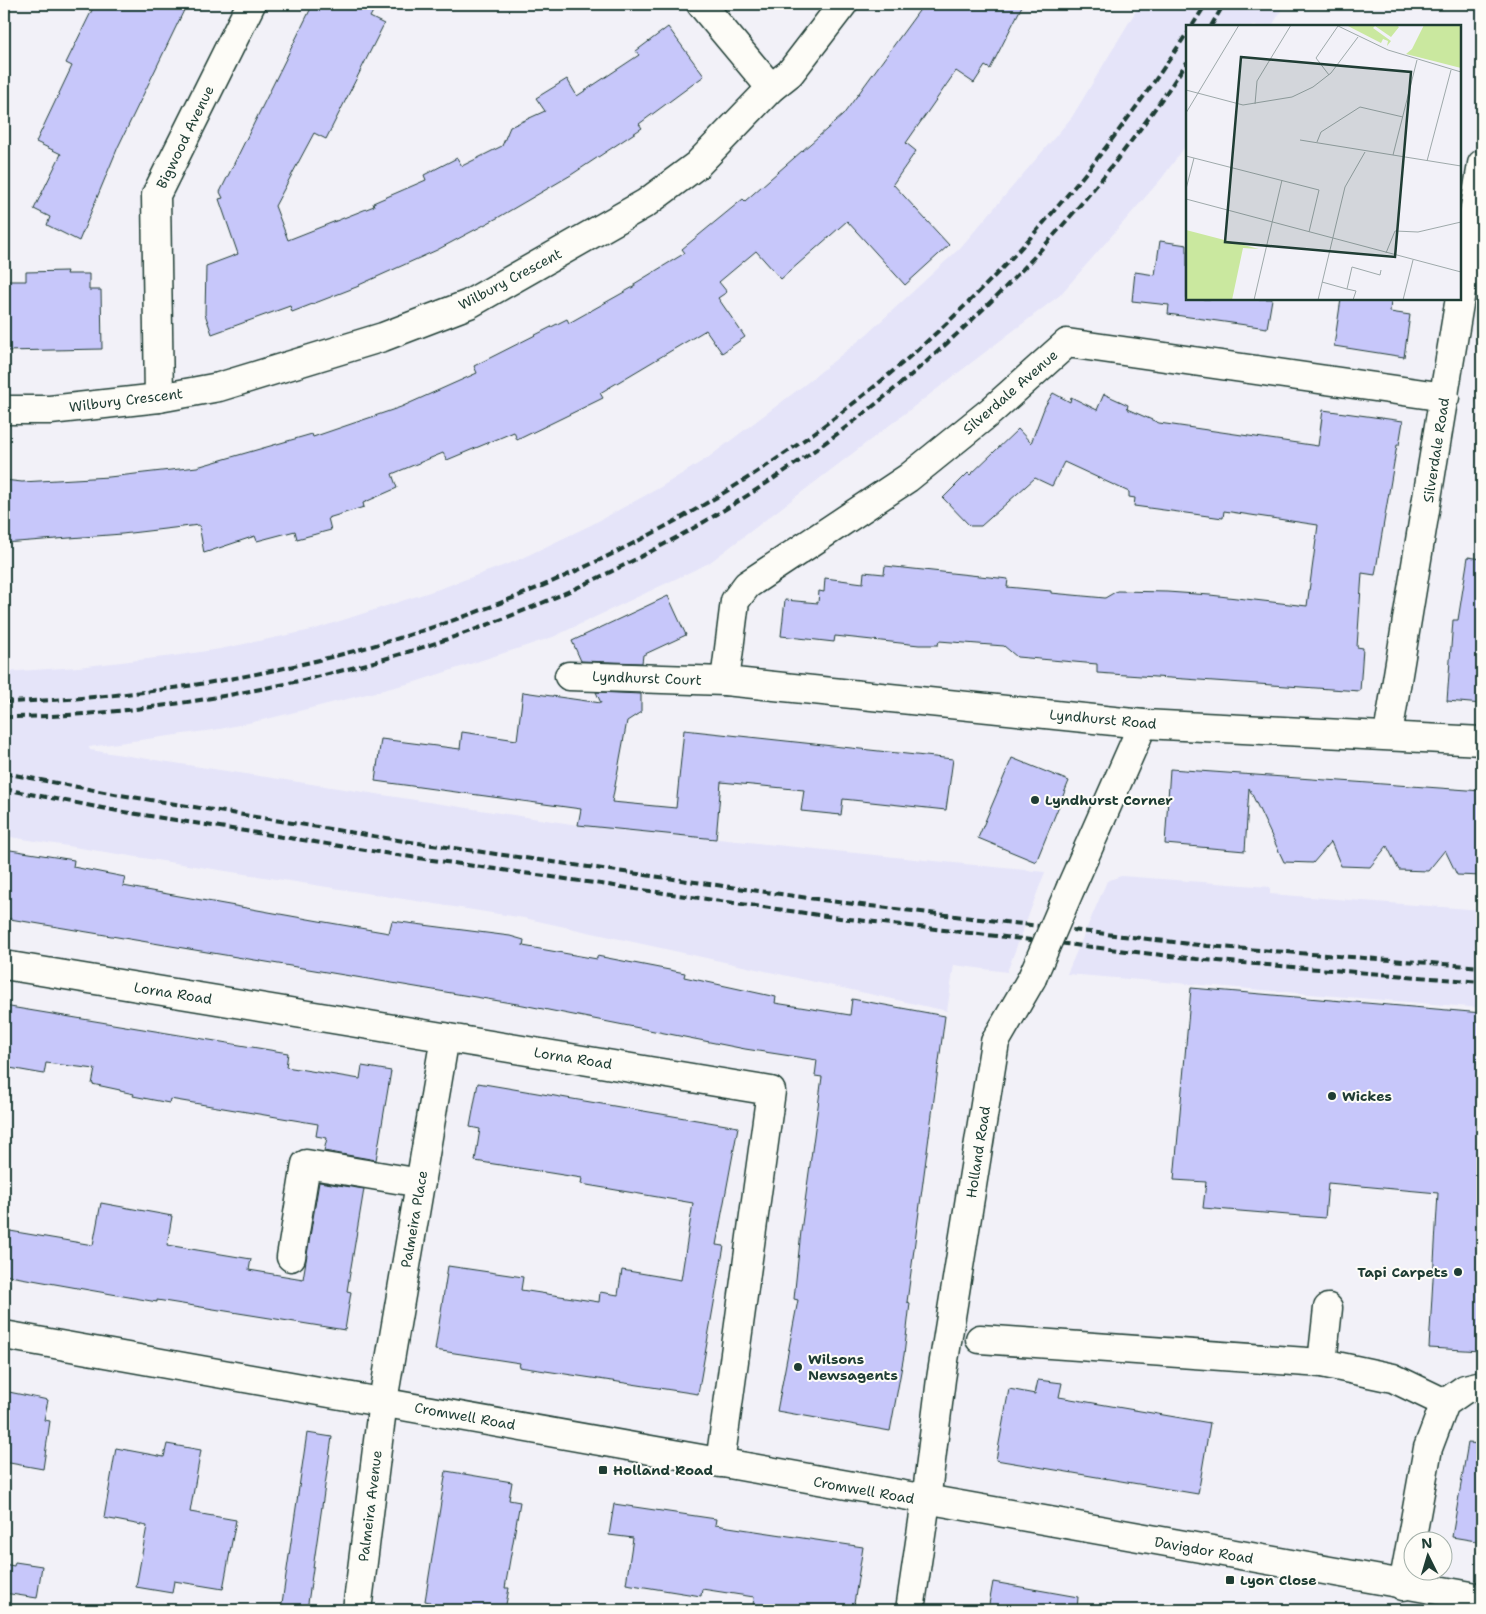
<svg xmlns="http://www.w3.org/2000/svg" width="1486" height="1614" font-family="'Shantell Sans',sans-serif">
<rect width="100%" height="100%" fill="#f2f1f8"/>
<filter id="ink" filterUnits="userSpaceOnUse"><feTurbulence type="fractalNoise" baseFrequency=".02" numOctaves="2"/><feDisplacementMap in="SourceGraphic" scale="10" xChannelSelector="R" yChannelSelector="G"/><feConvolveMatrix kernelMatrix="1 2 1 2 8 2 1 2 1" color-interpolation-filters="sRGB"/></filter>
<g filter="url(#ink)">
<g fill="#e5e4f9">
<path d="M1140 4H1285L1272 26H1187V144L1162 178 1060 295 709 563 553 637 415 682 271 718 220 729 89 747 90 750 578 825 1045 872 1007 972 954 965 947 1011 524 918 4 836V672L78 667 173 656 220 649 312 630 439 589 516 561 591 525 659 488 709 457 808 382 867 334 960 248 1072 117Z"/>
<path d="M1121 876 1270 887V894L1482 910V1008L1067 974 1107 881Z"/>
</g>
<g fill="#c7c7fa" stroke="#1f3d34">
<path d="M95 4H187L118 147 79 241 47 225 50 217 34 209 61 154 36 142 72 66 66 63Z"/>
<path d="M313 4H377L370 17 384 24 326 139 314 133 275 206 288 240 374 206 373 203 426 180 424 175 457 158 462 166 502 146 510 127 545 111 536 98 567 79 577 96 639 55 636 51 668 27 704 76 639 124 642 128 571 175 499 217 437 250 359 285V286L292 312 290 306 212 334 205 314 206 266 238 254 219 199 223 198 220 192Z"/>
<path d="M924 4H1023L990 69 985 66 974 83 956 71 906 143 916 151 893 184 949 245 905 285 847 221 781 279 756 251 719 282 727 292 718 298 745 337 722 353 706 330 600 393 603 398 517 440 514 432 447 460 443 453 392 474 397 488 363 503 364 507 328 518 331 530 297 539 295 531 257 541 255 536 204 553 199 525 122 534 4 543V480L22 482 109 477 197 467 312 434 313 437 401 407 477 373 474 366 567 319 569 323 635 286 634 284 685 253 682 249 743 199 745 201 843 115Z"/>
<path d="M1160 241 1187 245V299H1272L1267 328 1168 314 1169 305 1132 301 1135 272 1155 275Z"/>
<path d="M67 271 66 274H89V290H101L102 349 4 351V281H26V272Z"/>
<path d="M1341 299H1391L1390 312 1410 315 1404 357 1334 346Z"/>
<path d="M1053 393 1070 402 1071 397 1097 410 1104 394 1128 405 1127 409 1159 423 1318 446 1323 410 1403 421 1399 445H1397L1375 575 1362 573 1357 647 1363 648 1360 691 1097 673V664L1017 657 1004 646 939 641 938 645H919L835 636 834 642 781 636 785 600 818 603 819 591 824 592 825 578 863 583 864 572 884 574 885 566 1008 579 1007 587 1051 591V593L1105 598 1117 591 1167 592 1210 595 1307 606 1318 525 1224 511 1223 518 1134 506 1135 498 1129 497V492L1064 462 1052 486 1035 478 981 526H970L943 498 968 473 970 475 1018 429 1031 443 1045 406Z"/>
<path d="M1468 557 1482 559V704L1447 701 1453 620H1458Z"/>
<path d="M668 596 686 635 643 655 642 663 581 661 572 641Z"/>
<path d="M523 692 601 703 596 692 641 694V712L627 721 612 802 676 808 684 730 953 759 946 810 843 799 841 815 801 811 804 790 721 782 716 839 578 825 581 809 375 781 381 739 460 749 462 732 517 740Z"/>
<path d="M1012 758 1069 781 1036 862 978 838Z"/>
<path d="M1170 769 1482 791V876L1457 875 1445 850 1428 871 1399 870 1387 846 1370 867 1341 866 1331 842 1313 863 1284 862 1249 788 1245 851 1165 844Z"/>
<path d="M4 849 74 860 73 867 125 877 123 886 319 921 389 933 392 921 510 936 524 940 523 946 597 959V956L685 973 684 977 776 997 775 1003 850 1015 852 999 945 1016 907 1302 910 1303 904 1355 890 1431 777 1411 798 1300 794 1299 801 1231 822 1077 815 1076 817 1060 745 1049 523 1005 4 918Z"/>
<path d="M1191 988 1482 1013V1351L1429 1348 1438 1193 1328 1183 1325 1218 1203 1208 1206 1182 1174 1180Z"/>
<path d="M4 1006 288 1053 286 1067 360 1079 362 1066 391 1071 376 1160 324 1151 327 1138 316 1136 318 1124 170 1099 169 1103 133 1096 134 1094 120 1091V1090L92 1084 95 1069 46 1063 44 1074 4 1067Z"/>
<path d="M478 1083 738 1127 716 1245 724 1246 698 1394 519 1367 520 1363 435 1350 448 1266 523 1277 521 1290 599 1302 600 1292 618 1295 622 1270 681 1280 693 1203 581 1184 582 1178 475 1161 480 1129 470 1127Z"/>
<path d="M319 1182 364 1189 347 1291 351 1292 345 1330 157 1300V1302L4 1275V1230L93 1245 101 1203 172 1216 167 1245 251 1259 249 1270 303 1279Z"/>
<path d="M1038 1380 1062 1383 1059 1397 1210 1423 1198 1494 996 1460 1009 1389 1035 1394Z"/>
<path d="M4 1391 48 1400 44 1420 50 1421 43 1469 4 1462Z"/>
<path d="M307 1433 332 1437 307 1610H281Z"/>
<path d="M1468 1443 1482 1444V1542L1452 1537Z"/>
<path d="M167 1444 201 1450 190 1512 236 1520 223 1589 174 1581 172 1593 136 1587 147 1526 104 1518 116 1448 164 1457Z"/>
<path d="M446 1471 512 1482 509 1500 520 1502 505 1588H509L505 1610H429L430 1602 425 1601Z"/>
<path d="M614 1504 716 1519 715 1525 863 1547 853 1610H789L753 1605 754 1597 702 1589 701 1596 626 1584 633 1538 609 1535Z"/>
<path d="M15 1562 42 1566 37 1598 4 1593V1564L14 1566Z"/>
<path d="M993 1582 1078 1597 1077 1610H988Z"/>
</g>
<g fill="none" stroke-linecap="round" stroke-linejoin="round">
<defs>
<g id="minor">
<path d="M701 4 771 88"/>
<path d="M159 398 156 195 251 4"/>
<path d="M4 410H50L159 398 219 387 383 337 469 304 646 203 697 165 771 88 790 73 843 4"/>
<path d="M569 676 725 681 1143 724 1482 741"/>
<path d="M725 681 735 601 747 585 908 478 991 411 1067 343 1445 397"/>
<path d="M1388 735 1482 164"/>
<path d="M1071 887 1143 724"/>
<path d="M4 965 771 1091 720 1463"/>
<path d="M291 1257 306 1164 421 1183"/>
<path d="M980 1339 1322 1363 1393 1378 1445 1403"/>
<path d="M1322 1363 1328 1308"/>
<path d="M1403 1586 1428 1448 1445 1403 1465 1389 1482 1385"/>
<path d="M357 1610 383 1401 445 1037"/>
<path d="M910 1610 926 1501 941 1379 995 1042 1032 978"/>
</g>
<path id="major" d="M4 1335 1482 1598"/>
</defs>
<use href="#minor" stroke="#1f3d34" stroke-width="31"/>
<use href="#major" stroke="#1f3d34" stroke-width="31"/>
<use href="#minor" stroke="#fdfcf7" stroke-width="28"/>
<use href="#major" stroke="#fdfcf7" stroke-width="28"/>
<g stroke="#1f3d34" stroke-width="4" stroke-dasharray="8 4" stroke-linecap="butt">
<path d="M1192 26 1206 4"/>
<path d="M1211 26 1224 4"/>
<path d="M4 702C329 694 651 578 899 366 1011 270 1107 156 1187 33"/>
<path d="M4 717C86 717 168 707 250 691 638 618 970 391 1187 62"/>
<path d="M4 773 120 795 404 841 837 902 1207 946 1482 967"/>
<path d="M4 789 118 811 397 855 840 918 1205 960 1482 982"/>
</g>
<defs>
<path id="minor-bridge" d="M1032 978 1071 887"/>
</defs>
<use href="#minor-bridge" stroke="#1f3d34" stroke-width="31" stroke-linecap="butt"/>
<use href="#minor-bridge" stroke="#fdfcf7" stroke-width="28"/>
</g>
</g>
<g fill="#1f3d34" stroke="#fdfcf7" stroke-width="2">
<circle cx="1035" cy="800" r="5"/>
<circle cx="1332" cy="1096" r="5"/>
<circle cx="1458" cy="1272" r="5"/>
<circle cx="798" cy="1367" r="5"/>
<rect x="598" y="1465" width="10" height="10" rx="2.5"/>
<rect x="1225" y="1575" width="10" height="10" rx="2.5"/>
</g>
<g text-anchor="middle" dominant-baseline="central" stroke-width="4" stroke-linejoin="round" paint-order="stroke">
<g font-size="14" fill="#1f3d34" stroke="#fdfcf7">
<text transform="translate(185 137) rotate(-64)">Bigwood Avenue</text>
<text transform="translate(510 279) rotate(-28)">Wilbury Crescent</text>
<text transform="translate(1010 392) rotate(-41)">Silverdale Avenue</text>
<text transform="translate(126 400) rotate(-7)">Wilbury Crescent</text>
<text transform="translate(1436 450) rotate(-81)">Silverdale Road</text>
<text transform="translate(647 678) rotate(2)">Lyndhurst Court</text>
<text transform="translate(1103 719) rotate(5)">Lyndhurst Road</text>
<text transform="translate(173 993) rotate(9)">Lorna Road</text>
<text transform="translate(573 1058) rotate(9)">Lorna Road</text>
<text transform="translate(978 1152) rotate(-81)">Holland Road</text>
<text transform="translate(414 1219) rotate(-80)">Palmeira Place</text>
<text transform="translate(465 1416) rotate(10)">Cromwell Road</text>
<text transform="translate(864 1490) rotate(10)">Cromwell Road</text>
<text transform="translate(370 1506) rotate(-83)">Palmeira Avenue</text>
<text transform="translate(1204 1550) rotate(10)">Davigdor Road</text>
</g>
<g font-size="14" font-weight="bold" fill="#1f3d34" stroke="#fdfcf7" text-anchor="start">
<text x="1045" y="800">Lyndhurst Corner</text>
<text x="1342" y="1096">Wickes</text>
<text x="1448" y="1272" text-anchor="end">Tapi Carpets</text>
<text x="808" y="1359">Wilsons<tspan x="808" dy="16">Newsagents</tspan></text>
<text x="613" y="1470">Holland Road</text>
<text x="1240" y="1580">Lyon Close</text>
</g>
</g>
<g transform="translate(1186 25)">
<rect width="275" height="275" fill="#f2f1f8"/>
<path d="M160 0H210L213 2 205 12 189 1 187 3 205 16 201 21 202 16 197 14 195 18ZM238 0H275V43L220 29 226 24ZM0 205 73 224 57 223 46 275H0Z" fill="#cae89f"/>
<path fill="none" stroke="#9ea9aa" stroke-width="1" d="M150 0 202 25 275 47M143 50 130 33 152 1M0 65 57 80 106 72 127 62 145 48 172 12M69 79 71 56 105 0M0 88 53 0M114 115 275 141M131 117 135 107 174 82 217 92M207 130 231 35M0 131 133 165 123 207M241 136 265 45M0 164 8 133M0 174 275 247M200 228 209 206 232 207 275 197M136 257 161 264M68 275 96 155M132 275 159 162 179 127M167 275 170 266 161 264 166 242 194 250 195 245M217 275 227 235"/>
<path fill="#1f3d34" fill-opacity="0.15" stroke="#1f3d34" stroke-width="2.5" d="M55 32 225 47 209 232 39 217Z"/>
<rect width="275" height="275" fill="none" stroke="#1f3d34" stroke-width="2.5"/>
</g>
<rect width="1486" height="1614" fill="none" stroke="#fdfcf7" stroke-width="20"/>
<rect x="10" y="10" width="1466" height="1594" fill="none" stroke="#1f3d34" stroke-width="2" filter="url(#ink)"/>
<g transform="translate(1428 1556) rotate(355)"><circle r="24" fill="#fdfcf7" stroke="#a4b0a9"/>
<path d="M0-4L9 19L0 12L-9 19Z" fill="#1f3d34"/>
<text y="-8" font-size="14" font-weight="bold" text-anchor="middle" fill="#1f3d34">N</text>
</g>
</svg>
